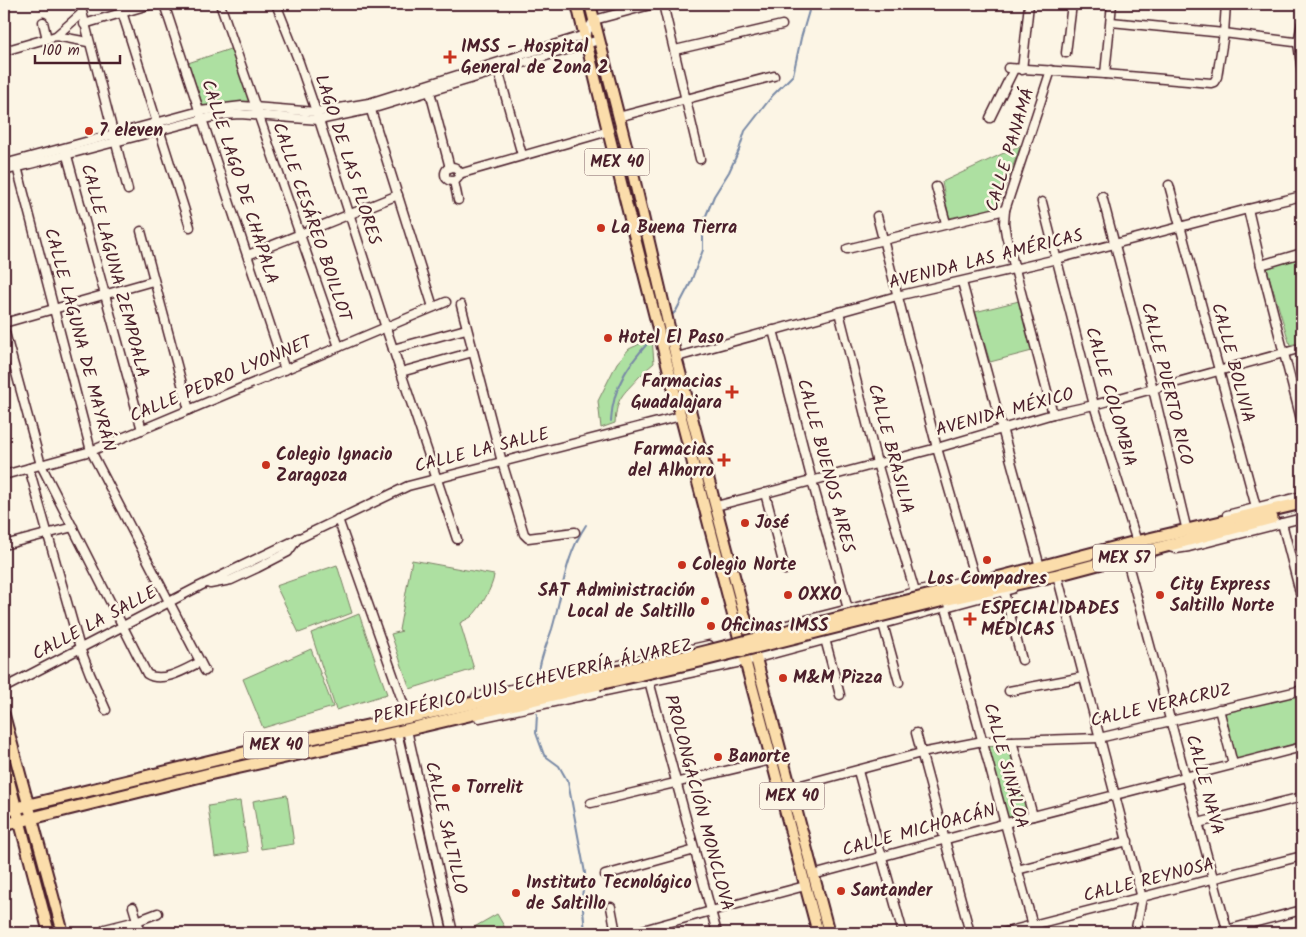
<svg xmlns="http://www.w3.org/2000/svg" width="1306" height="937" font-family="Kalam,sans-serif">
<rect width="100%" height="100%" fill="#fcf5e5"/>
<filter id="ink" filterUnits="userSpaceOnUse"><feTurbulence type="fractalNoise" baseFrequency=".02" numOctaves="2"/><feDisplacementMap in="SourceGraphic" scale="10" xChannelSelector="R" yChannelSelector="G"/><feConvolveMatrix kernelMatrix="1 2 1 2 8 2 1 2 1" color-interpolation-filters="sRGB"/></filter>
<g filter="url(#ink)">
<g fill="#ade0a1" stroke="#7c8066">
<path d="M233 48 249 102 204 109 188 63Z"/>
<path d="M1021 145 997 208 949 218 942 182Z"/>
<path d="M1302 255V342L1290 345 1266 266Z"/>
<path d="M1019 301 1032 351 990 362 975 312Z"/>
<path d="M652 338 654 363C648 368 644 372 639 377 622 396 617 396 615 423L601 428 598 401 617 363 629 349Z"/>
<path d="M412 560 494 575C493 587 480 609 471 617 468 619 463 621 460 623L474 669 410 689 391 634 402 631 399 630Z"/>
<path d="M337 565 352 613 299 633 276 586Z"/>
<path d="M359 614 387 694 336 710 311 633Z"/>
<path d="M311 649 333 707 263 728 243 679Z"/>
<path d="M1302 691V742L1236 760 1223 710Z"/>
<path d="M988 745H1010L1029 812 1008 818Z"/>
<path d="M287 795 294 844 261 849 253 801Z"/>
<path d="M240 801 248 852 215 857 208 806Z"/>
<path d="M497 914 508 933H464Z"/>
</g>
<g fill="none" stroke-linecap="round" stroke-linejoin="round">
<g stroke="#798aa6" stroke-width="2">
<path d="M670 317 676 311 690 284 703 250V223L714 196 729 172 739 150 745 131 773 95 793 75 801 38 811 4"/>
<path d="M611 421C613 383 631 361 656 334"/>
<path d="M538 677C540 657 546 647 552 629 563 592 564 558 586 525"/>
<path d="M537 714 536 733 544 755 559 766 568 782 585 873 582 897 585 933"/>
</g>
<defs>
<g id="minor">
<path d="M80 4 128 190"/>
<path d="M164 4 285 370"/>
<path d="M220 4 339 347"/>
<path d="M276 4 299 62 319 120 386 328 457 539"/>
<path d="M663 4 700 159"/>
<path d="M122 12 190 227"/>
<path d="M43 22 47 39"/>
<path d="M1111 22 1224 33 1302 43"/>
<path d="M1302 23 1298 43 1302 72"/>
<path d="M84 24 152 4"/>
<path d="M56 36 82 13"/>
<path d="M675 50 782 25"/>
<path d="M4 51 56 36 88 42"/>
<path d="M1066 53 1072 4"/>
<path d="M497 66 522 155"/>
<path d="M1008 68 1105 74 1211 83 1214 82 1217 77 1224 33 1226 4"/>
<path d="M1022 70 1029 4"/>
<path d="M1051 70 1005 210 1004 223 1006 235 1053 414"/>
<path d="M1105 74 1112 4"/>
<path d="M429 88 450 168"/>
<path d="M369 104 433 307"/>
<path d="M618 117 774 76"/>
<path d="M990 118 1014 69"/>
<path d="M66 152 142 430"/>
<path d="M16 163 91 451 205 671"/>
<path d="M4 164 200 111 242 106 316 112 369 103 585 35 594 20 654 4"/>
<circle cx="452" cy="174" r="7"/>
<path d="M4 171 203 119 224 115 240 114 319 120 371 109 599 40"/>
<path d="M459 174 609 131"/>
<path d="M454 181 458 200"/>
<path d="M1169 185 1256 507"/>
<path d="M936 187 946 223"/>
<path d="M1102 196 1153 389 1187 531"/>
<path d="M1042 202 1094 405 1137 542"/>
<path d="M1248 209 1261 265 1302 423"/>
<path d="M877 216 937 448 975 579"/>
<path d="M141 231 189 410"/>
<path d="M847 249 1005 210"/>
<path d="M248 255 398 195"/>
<path d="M1261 265 1302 253"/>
<path d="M962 282 1040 567"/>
<path d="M461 305 502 462 524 534 528 538 575 532"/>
<path d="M839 312 877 463 915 592"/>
<path d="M4 323 153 281"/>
<path d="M4 329 41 465 147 674C162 684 186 669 200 662"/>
<path d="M773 330 812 481 848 609"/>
<path d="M393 349 466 329"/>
<path d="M677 357 897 296 1057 259 1248 209 1302 196"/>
<path d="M401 372 473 352"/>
<path d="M29 468 80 648 90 674 106 710"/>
<path d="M4 475 91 451 446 302"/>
<path d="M765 493 785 570"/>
<path d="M716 506 937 448 1053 414 1094 405 1302 348"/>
<path d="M1227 515 1302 496"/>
<path d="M338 519 408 717"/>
<path d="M1282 523 1302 600"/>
<path d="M4 545 73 527"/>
<path d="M1166 546 1176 549 1189 547 1302 518"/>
<path d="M1126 557 1228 933"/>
<path d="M1057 575 1142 898 1135 933"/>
<path d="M210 584 231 580 257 568 288 552 298 538"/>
<path d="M1004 592 1022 660"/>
<path d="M946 608 1035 933"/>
<path d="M883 624 899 682"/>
<path d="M759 632 915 592 968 580"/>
<path d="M825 639 840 695"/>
<path d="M649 681 717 933"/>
<path d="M4 688 200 586 408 486 681 416"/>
<path d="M1009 691 1083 677"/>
<path d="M476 697 709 645"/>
<path d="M1219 709 1233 764"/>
<path d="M479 718 746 661 1012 589"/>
<path d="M407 730 453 933"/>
<path d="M397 732 443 933"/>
<path d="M916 733 970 933"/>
<path d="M1012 741 1033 816"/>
<path d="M858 771 903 933"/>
<path d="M790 788 921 753 983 741H1012L1099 738 1302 690"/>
<path d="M591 803 771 760"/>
<path d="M1198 823 1302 797"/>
<path d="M1017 870 1128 841"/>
<path d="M605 875 695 850"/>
<path d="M813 875 1006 823 1302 747"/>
<path d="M133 907 141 933"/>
<path d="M611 907 616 933"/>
<path d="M105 929 137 921 158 913"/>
<path d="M632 933 711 911 805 886"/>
<path d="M1002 933 1302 856"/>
<path d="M1215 933 1302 910"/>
</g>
<g id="major">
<path d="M577 4C652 315 735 624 818 933"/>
<path d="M590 4 629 157 677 361 829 933"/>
<path d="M747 625 754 629 762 631"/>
<path d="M4 715 63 933"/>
<path d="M4 762 49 933"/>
</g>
<g id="highway">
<path d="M943 592 1132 543 1302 503"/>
<path d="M944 600 1057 575 1272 518"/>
<path d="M4 811 252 751 598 676"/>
<path d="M4 825 209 774 397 732 599 684"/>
</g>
</defs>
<use href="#minor" stroke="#4a1f2b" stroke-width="11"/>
<use href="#major" stroke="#4a1f2b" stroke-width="14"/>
<use href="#highway" stroke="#4a1f2b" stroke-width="15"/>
<use href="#minor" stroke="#fcf5e5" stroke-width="8"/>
<use href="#major" stroke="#fbddab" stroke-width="10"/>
<use href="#highway" stroke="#fbddab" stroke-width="11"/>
<defs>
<g id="highway-bridge">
<path d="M598 676 696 654 943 592"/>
<path d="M599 684 700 661 944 600"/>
</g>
</defs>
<use href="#highway-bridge" stroke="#4a1f2b" stroke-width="15" stroke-linecap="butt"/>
<use href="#highway-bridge" stroke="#fbddab" stroke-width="11"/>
</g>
</g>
<g fill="#c8321e" stroke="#fcf5e5" stroke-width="2">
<path d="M447.5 49.5h5v5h5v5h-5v5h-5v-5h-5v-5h5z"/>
<circle cx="89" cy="131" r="5"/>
<circle cx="601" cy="228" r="5"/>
<circle cx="608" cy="338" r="5"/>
<path d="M729.5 384.5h5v5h5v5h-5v5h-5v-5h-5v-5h5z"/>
<path d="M721.5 452.5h5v5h5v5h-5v5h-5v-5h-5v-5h5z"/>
<circle cx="266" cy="465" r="5"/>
<circle cx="745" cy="523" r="5"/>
<circle cx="987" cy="560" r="5"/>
<circle cx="682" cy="565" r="5"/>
<circle cx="788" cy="595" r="5"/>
<circle cx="1160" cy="595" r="5"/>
<circle cx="705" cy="601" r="5"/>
<path d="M967.5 611.5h5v5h5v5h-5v5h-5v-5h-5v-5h5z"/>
<circle cx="711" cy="626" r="5"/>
<circle cx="783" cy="678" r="5"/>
<circle cx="718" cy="757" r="5"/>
<circle cx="456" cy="788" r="5"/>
<circle cx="841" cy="891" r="5"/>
<circle cx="516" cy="893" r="5"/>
</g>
<g text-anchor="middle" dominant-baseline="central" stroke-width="5" stroke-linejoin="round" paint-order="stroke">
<g fill="#fcf5e5" stroke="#7f5f63" stroke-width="1">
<rect x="584.5" y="148.5" width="65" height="27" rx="4"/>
<rect x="1093" y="544.5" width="62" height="27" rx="4"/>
<rect x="243.5" y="731.5" width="65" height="27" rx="4"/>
<rect x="759.5" y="782.5" width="65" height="27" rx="4"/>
</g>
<g font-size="16" font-weight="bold" fill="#4a1f2b">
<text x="617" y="162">MEX 40</text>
<text x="1124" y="558">MEX 57</text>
<text x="276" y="745">MEX 40</text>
<text x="792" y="796">MEX 40</text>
</g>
<g font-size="18" font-weight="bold" fill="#4a1f2b" stroke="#fcf5e5" text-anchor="start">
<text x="461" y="47">IMSS - Hospital<tspan x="461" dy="21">General de Zona 2</tspan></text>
<text x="99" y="131">7 eleven</text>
<text x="611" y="228">La Buena Tierra</text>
<text x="618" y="338">Hotel El Paso</text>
<text x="722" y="382" text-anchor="end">Farmacias<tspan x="722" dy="21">Guadalajara</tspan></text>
<text x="714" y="450" text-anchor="end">Farmacias<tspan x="714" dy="21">del Alhorro</tspan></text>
<text x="276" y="455">Colegio Ignacio<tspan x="276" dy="21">Zaragoza</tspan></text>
<text x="755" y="523">José</text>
<text x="692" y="565">Colegio Norte</text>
<text x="987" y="579" text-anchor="middle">Los Compadres</text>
<text x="1170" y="585">City Express<tspan x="1170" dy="21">Saltillo Norte</tspan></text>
<text x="695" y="591" text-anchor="end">SAT Administración<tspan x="695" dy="21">Local de Saltillo</tspan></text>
<text x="798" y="595">OXXO</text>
<text x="981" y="609">ESPECIALIDADES<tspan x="981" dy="21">MÉDICAS</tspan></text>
<text x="721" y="626">Oficinas IMSS</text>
<text x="793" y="678">M&amp;M Pizza</text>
<text x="728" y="757">Banorte</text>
<text x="466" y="788">Torrelit</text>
<text x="526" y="883">Instituto Tecnológico<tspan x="526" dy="21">de Saltillo</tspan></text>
<text x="851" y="891">Santander</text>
</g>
<g font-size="18" fill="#4a1f2b" stroke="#fcf5e5">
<text transform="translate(1011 150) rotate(-73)">CALLE PANAMÁ</text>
<text transform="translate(347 160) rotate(72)">LAGO DE LAS FLORES</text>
<text transform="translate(239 182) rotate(72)">CALLE LAGO DE CHAPALA</text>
<text transform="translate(311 222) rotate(71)">CALLE CESÁREO BOILLOT</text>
<text transform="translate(986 260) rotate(-14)">AVENIDA LAS AMÉRICAS</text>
<text transform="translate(114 271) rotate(75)">CALLE LAGUNA ZEMPOALA</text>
<text transform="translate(79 340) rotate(75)">CALLE LAGUNA DE MAYRÁN</text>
<text transform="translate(1232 363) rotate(75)">CALLE BOLIVIA</text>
<text transform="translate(221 380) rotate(-23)">CALLE PEDRO LYONNET</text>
<text transform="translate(1166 384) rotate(76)">CALLE PUERTO RICO</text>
<text transform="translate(1110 397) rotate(74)">CALLE COLOMBIA</text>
<text transform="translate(1005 413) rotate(-15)">AVENIDA MÉXICO</text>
<text transform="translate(890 449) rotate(75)">CALLE BRASILIA</text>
<text transform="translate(482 451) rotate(-14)">CALLE LA SALLE</text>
<text transform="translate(825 466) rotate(75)">CALLE BUENOS AIRES</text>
<text transform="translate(95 624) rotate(-28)">CALLE LA SALLE</text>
<text transform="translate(533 682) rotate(-13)">PERIFÉRICO LUIS ECHEVERRÍA ÁLVAREZ</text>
<text transform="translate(1161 706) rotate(-13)">CALLE VERACRUZ</text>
<text transform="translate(1005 766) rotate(75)">CALLE SINALOA</text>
<text transform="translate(1204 785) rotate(75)">CALLE NAVA</text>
<text transform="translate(698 803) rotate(75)">PROLONGACIÓN MONCLOVA</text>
<text transform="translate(445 828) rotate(77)">CALLE SALTILLO</text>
<text transform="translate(919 831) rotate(-15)">CALLE MICHOACÁN</text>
<text transform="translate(1149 881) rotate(-14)">CALLE REYNOSA</text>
</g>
</g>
<rect width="1306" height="937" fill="none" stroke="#fcf5e5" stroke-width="20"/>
<rect x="10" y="10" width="1286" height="917" fill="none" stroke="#4a1f2b" stroke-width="2" filter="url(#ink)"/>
<path d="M35 55v8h85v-8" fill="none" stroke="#4a1f2b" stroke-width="2.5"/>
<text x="42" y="55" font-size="15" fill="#4a1f2b" stroke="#fcf5e5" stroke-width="4" paint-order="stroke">100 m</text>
</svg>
